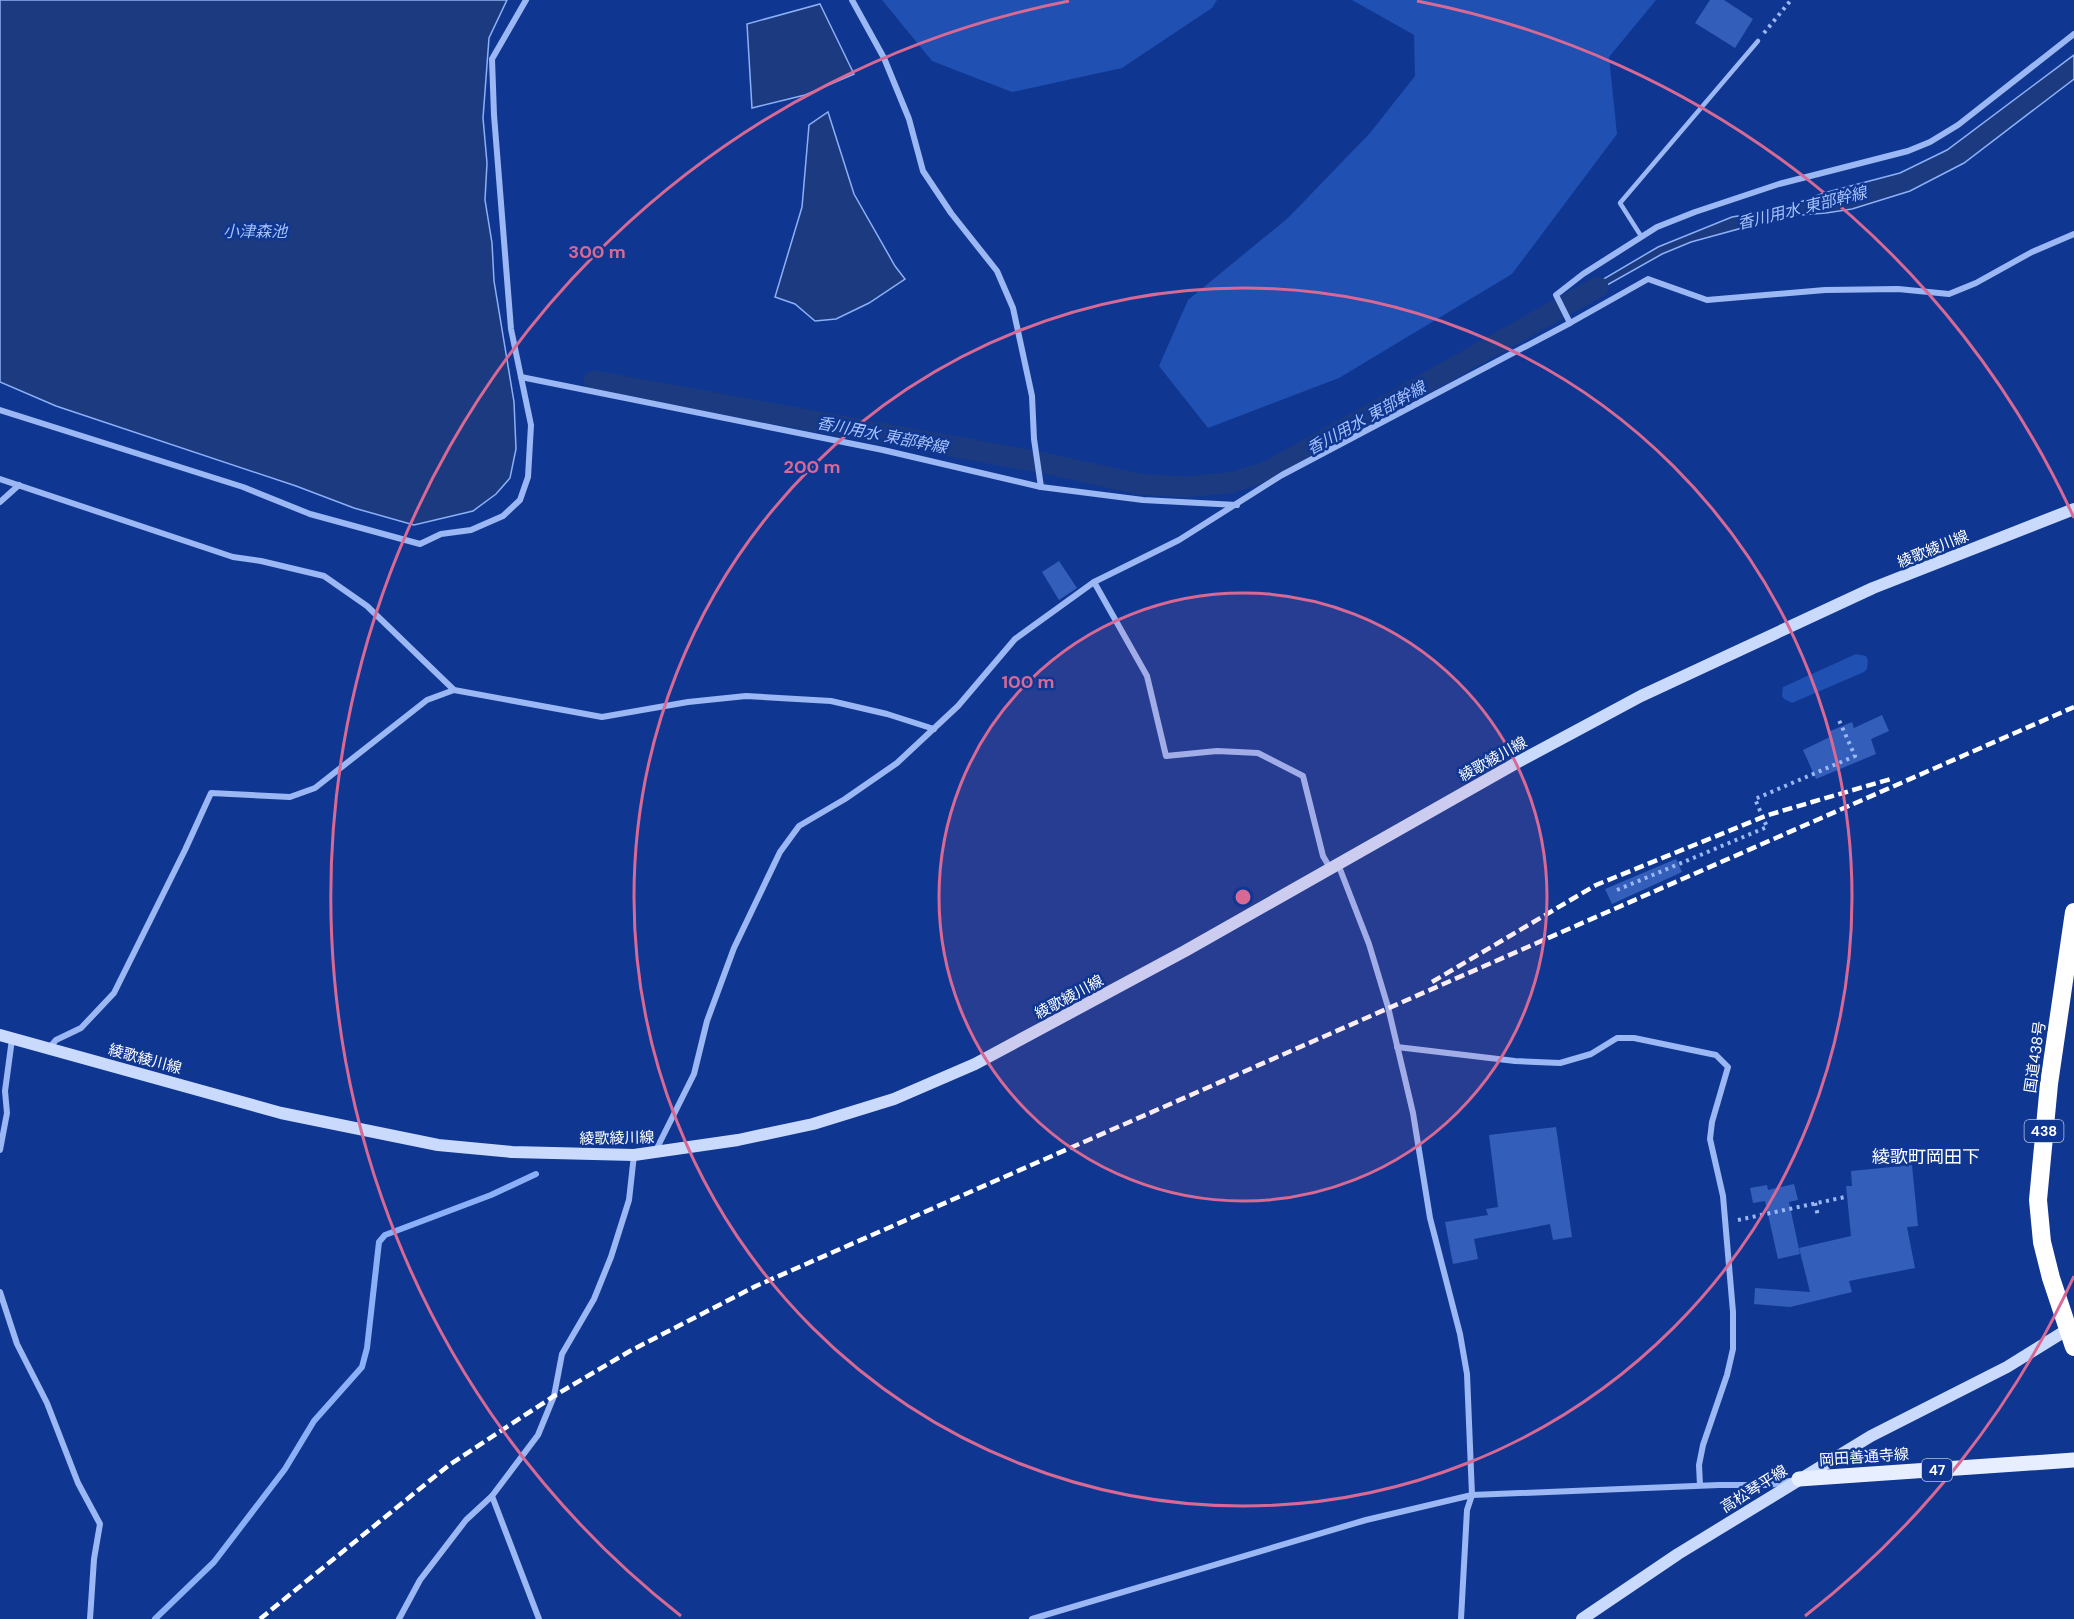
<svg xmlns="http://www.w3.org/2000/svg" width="2074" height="1619" font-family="'DM Sans','Noto Sans JP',sans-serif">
<rect width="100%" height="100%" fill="#0f3792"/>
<g fill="#2050b2">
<path d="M882 0H1217L1212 8 1122 68 1012 92 932 61Z"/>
<path d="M1352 0H1656L1609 57 1617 134 1512 274 1339 378 1208 428 1159 366 1188 300 1288 218 1370 133 1415 76 1414 35Z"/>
<path d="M1856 654 1866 656 1868 660 1867 669 1864 672 1792 703 1784 699 1782 696 1783 687Z"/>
</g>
<g fill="#1c3a7f" stroke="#8cb0f7" stroke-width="1.5">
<path d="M0 0H507L489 38 483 118 487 163 485 200 492 243 494 281 514 402 516 449 510 478 496 494 473 511 414 525 354 508 296 486 56 406 0 382Z"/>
<path d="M820 4 854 74 805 95 752 108 747 24Z"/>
<path d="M2074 55V79L1964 163 1910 191 1852 209 1826 213 1786 216 1691 242 1662 254 1577 302 1573 297 1658 247 1732 217 1782 209 1824 193 1900 173 1947 150Z"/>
<path d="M828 112 854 194 895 266 905 279 869 303 836 319 815 321 795 304 775 297 802 207 809 125Z"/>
</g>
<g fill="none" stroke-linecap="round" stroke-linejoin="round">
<path stroke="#8cb0f7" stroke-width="6" d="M155 1619 214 1562 285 1469 314 1421 362 1367 367 1348 379 1242 385 1235 491 1195 536 1174"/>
<path stroke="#1c3a7f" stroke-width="21" d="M594 381 1044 463 1139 484 1183 487 1229 483 1267 472 1598 287"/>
</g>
<g fill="#335eba">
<path d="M1710 0H1724L1753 19 1735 48 1695 23Z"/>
<path d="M1059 561 1077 588 1059 600 1042 572Z"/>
<path d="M1882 715 1889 731 1871 739 1876 754 1816 779 1803 750 1830 737 1828 732 1852 722 1854 728Z"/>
<path d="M1676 859 1682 872 1612 904 1605 889Z"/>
<path d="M1556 1127 1572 1237 1553 1240 1550 1224 1474 1239 1478 1259 1453 1264 1445 1222 1488 1215 1486 1209 1498 1207 1489 1135Z"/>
<path d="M1912 1165 1918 1226 1907 1227 1915 1268 1849 1281 1852 1292 1790 1307 1754 1304 1755 1288 1810 1292 1799 1248 1851 1236 1846 1186H1852L1851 1171Z"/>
<path d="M1794 1184 1798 1200 1789 1202 1800 1254 1778 1259 1765 1201 1753 1203 1750 1188 1767 1185 1768 1190Z"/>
</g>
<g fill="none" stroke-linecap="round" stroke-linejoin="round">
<g stroke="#9bb7f4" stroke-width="4" stroke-dasharray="3 4.5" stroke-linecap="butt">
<path d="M1764 33 1791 0"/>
<path d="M1617 890 1767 827 1755 799 1855 756 1838 718"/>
<path d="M1815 1203 1818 1216"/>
<path d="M1738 1220 1845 1197"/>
</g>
<path stroke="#9bb7f4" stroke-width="4.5" d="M1641 236 1620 203 1758 41"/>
<g stroke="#9bb7f4" stroke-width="6">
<path d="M852 0 884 58 909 119 923 171 951 213 997 271 1013 308 1032 396 1034 439 1041 487"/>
<path d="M1570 323 1556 295 1583 274 1657 227 1695 212 1779 184 1908 151 1930 142 1958 125 2074 34"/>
<path d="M521 377 883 450 1041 487 1143 500 1237 505"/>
<path d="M0 410 243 487 310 514 420 544 441 534 471 530 503 516 520 500 528 477 531 425 511 329 494 115 492 59 526 0"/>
<path d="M0 479 233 557 261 561 324 576 367 606 454 690 602 717 688 702 746 696 831 701 887 714 934 729"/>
<path d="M0 502 19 485"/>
<path d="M1094 582 1147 676 1166 756 1217 751 1258 753 1303 776 1323 856 1330 868"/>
<path d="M1338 864 1369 944 1388 1007 1413 1113 1430 1218 1460 1334 1467 1374 1472 1495 1467 1510 1461 1619"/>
<path d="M1397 1047 1515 1061 1560 1063 1591 1054 1617 1038H1634L1716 1055 1728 1067 1712 1122 1710 1139 1723 1196 1733 1312V1349L1727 1375 1703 1445 1699 1465 1700 1485"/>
<path d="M49 1048 56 1040 81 1028 114 993 185 850 211 793 290 797 315 788 427 700 454 690"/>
<path d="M0 1150 7 1113 5 1091 12 1039"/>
<path d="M656 1150 694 1074 707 1021 734 948 780 852 799 826 845 799 897 763 958 706 1015 639 1094 582 1179 540 1282 475 1570 323 1648 279 1707 300 1825 290 1898 289 1949 294 1976 283 2032 252 2074 234"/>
<path d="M0 1292 17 1344 47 1403 78 1483 100 1524 94 1559 90 1619"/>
<path d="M492 1496 539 1619"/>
<path d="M399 1619 420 1580 466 1520 492 1496 538 1435 554 1396 562 1354 594 1299 611 1257 629 1200 634 1155"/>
<path d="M1032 1619 1366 1520 1472 1495 1719 1485H1769L1790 1481"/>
</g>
<g stroke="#cadafd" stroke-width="12">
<path d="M0 1035 281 1113 438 1145 512 1152 634 1155 738 1140 813 1124 894 1099 975 1064 1185 951 1518 762 1641 696 1873 588 2074 509"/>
<path d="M1582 1619 1678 1554 1871 1436 2007 1367 2073 1326"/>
</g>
<path stroke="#e7eeff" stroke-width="15" d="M1799 1479 2074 1460"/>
<path stroke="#fff" stroke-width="18" d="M2074 912 2049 1084 2038 1200 2042 1242 2051 1278 2074 1347"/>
<g stroke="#fff" stroke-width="4.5" stroke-dasharray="10 4.5" stroke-linecap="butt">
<path d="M1432 982 1596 885 1768 815 1894 778"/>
<path d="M260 1619 449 1465 554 1396 630 1351 756 1286 2074 707"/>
</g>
</g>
<circle cx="1243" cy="897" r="304" fill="#d76994" fill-opacity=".12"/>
<g fill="none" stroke="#d76994" stroke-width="3">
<circle cx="1243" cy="897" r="304"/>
<circle cx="1243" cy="897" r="609"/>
<path d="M2074 1276A913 913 0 0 1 1805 1616M681 1616A913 913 0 0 1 1069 1M1417 1A913 913 0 0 1 2074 518"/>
</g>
<g text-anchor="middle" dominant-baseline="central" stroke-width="5" stroke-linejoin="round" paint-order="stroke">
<g fill="#0f3792" stroke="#b7c3de" stroke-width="1.5">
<rect x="2024.5" y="1120" width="39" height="22" rx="4.5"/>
<rect x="1922" y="1459" width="30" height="22" rx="4.5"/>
</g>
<g font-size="14" font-weight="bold" fill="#fff">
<text x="2044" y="1131">438</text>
<text x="1937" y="1470">47</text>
</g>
<g font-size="15" fill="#fff" stroke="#0f3792">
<text transform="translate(1933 549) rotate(-22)">綾歌綾川線</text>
<text transform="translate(1493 759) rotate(-29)">綾歌綾川線</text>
<text transform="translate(1069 997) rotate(-28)">綾歌綾川線</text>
<text transform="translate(2035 1057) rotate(-82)">国道438号</text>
<text transform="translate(145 1059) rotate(15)">綾歌綾川線</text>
<text transform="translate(617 1138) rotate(-1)">綾歌綾川線</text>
<text transform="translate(1864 1457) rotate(-4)">岡田善通寺線</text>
<text transform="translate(1754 1489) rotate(-32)">高松琴平線</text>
</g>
<g font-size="16" font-style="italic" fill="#a7c2fb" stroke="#0f3792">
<text transform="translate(1802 208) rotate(-14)">香川用水 東部幹線</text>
<text x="255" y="231">小津森池</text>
<text transform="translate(1366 418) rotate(-29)">香川用水 東部幹線</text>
<text transform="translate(882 435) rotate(11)">香川用水 東部幹線</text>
</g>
<g font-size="18" fill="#fff" stroke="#0f3792">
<text x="1926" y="1157">綾歌町岡田下</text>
</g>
</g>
<circle cx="1243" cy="897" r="9" fill="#d76994" stroke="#0f3792" stroke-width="3"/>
<g font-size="18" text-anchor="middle" font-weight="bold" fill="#d76994" stroke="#0f3792" stroke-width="5" stroke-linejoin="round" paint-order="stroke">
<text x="597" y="258">300 m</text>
<text x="812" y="473">200 m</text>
<text x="1028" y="688">100 m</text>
</g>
</svg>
